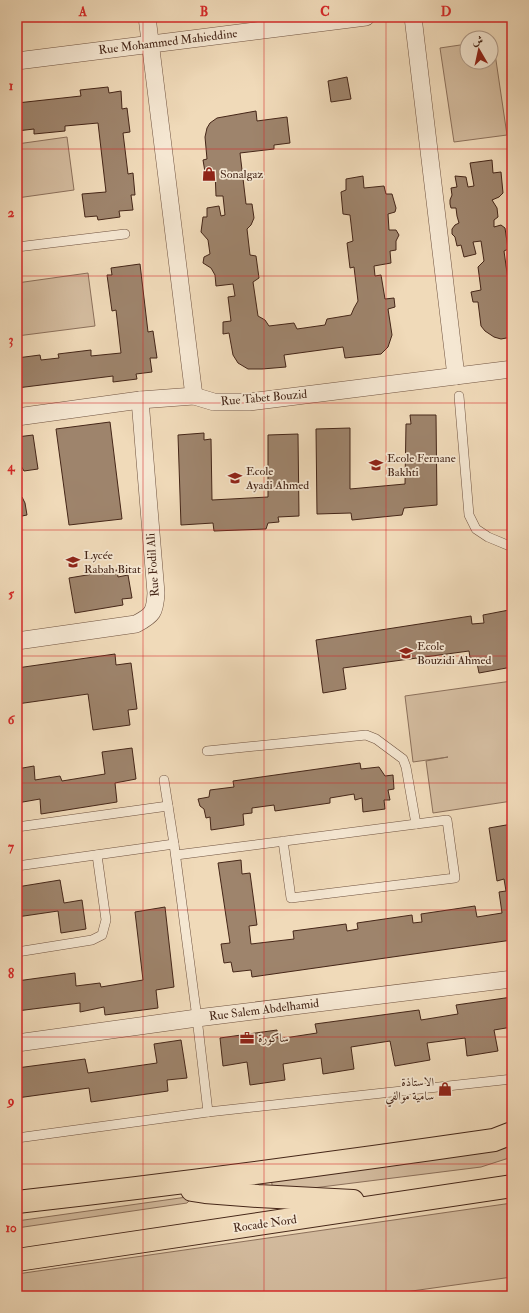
<svg xmlns="http://www.w3.org/2000/svg" width="529" height="1313" font-family="'IM FELL Double Pica',Amiri,serif">
<rect width="100%" height="100%" fill="#f0dab9"/>
<filter id="stains"><feTurbulence type="fractalNoise" baseFrequency=".005" numOctaves="4"/><feColorMatrix values="0 0 0 0 .2 0 0 0 0 .09 0 0 0 0 .02 0 0 0 .5 -.17"/></filter>
<radialGradient id="worn" r=".72"><stop offset=".6" stop-color="#630" stop-opacity="0"/><stop offset="1" stop-color="#630" stop-opacity=".3"/></radialGradient>
<g fill="#d3bb9e" stroke="#8c705b">
<path d="M491 40H493L507 135 454 142 440 48 467 44V62H491Z"/>
<path d="M67 137 74 190 17 198V144Z"/>
<path d="M88 273 95 326 17 336V283Z"/>
<path d="M512 681V801L433 813 426 761 448 757 413 762 405 696Z"/>
<path d="M512 1142V1157L481 1167 281 1192 273 1191 271 1178Z"/>
<path d="M187 1197 190 1200 187 1203 17 1228V1221Z"/>
<path d="M512 1203V1277L376 1296H17V1274Z"/>
</g>
<g fill="#9e846c" stroke="#452618">
<path d="M347 77 351 99 331 102 328 81Z"/>
<path d="M108 87 109 93 121 91 122 109 127 108 130 132 123 133 128 174 133 173 135 195H131L133 210 119 211 120 217 98 220 97 216 85 217 82 194 106 192 98 123 65 126V131L34 134V129L17 131V103L81 96 80 90Z"/>
<path d="M256 111 257 121 287 117 290 143 274 145V149L240 153 246 204H252L254 218 251 225 247 229 250 255 256 256 259 278 253 282 258 316 265 320 269 326 294 323 297 329 325 325 327 319 351 315 354 308 358 301 354 267 350 268 347 243 353 241 350 215 343 214 341 192 346 190V179L363 176 364 188 384 186 386 194H392L396 208 395 212 388 214 389 230H396L399 235 396 241V250L390 251 391 263 374 266 375 276 381 275 385 299 394 298 395 307 388 309 392 335 388 347 381 354 345 358 343 347 284 355 286 367 262 369H248L238 363 233 355 229 333 223 334V322L231 321 228 297 235 296 233 284 216 286 215 275 211 268 203 263 204 257 210 254 208 240 201 232 203 217H207V208L219 206 221 216 225 215 223 196H216L215 171 205 172 203 160 207 159 205 137 207 128 210 123 217 118Z"/>
<path d="M492 160 493 173 501 172 503 193 499 197 492 200 497 208 498 217 494 220V227L501 225 505 228 508 249 504 251 509 287 512 290V298H509V303L512 302V337L501 339 494 337 485 331 481 326 478 302H473L471 292 481 290 478 267 484 261 481 241 473 242 476 254 464 257 461 245 457 246 455 237 452 234V229L455 225 459 223 457 216 456 208H451L450 204V200L452 195 451 188 457 187 455 176 466 177 468 187 474 186 470 163Z"/>
<path d="M140 264 148 332 153 331 157 358H150L152 372 136 374 137 379 113 382V376L17 388V358L40 355 41 360 59 358 58 354 91 350V356L121 353 116 310 112 311 107 275H112L111 268Z"/>
<path d="M410 415H436L437 505 404 508 402 515 352 520 351 513 317 514 316 429 350 428V489L405 484 406 424H411Z"/>
<path d="M110 422 122 519 69 525 56 429Z"/>
<path d="M204 433V440L211 439 212 500 268 497V435L298 434 299 516 278 517 279 522 268 523 266 529 214 531 213 523 181 525 178 435Z"/>
<path d="M33 435 38 469 24 471 20 464 17 465V437Z"/>
<path d="M17 494 22 497 25 503 27 515 17 517Z"/>
<path d="M117 570 118 577 128 575 132 598 122 599 123 605 75 613 69 578Z"/>
<path d="M509 610 512 626V667L479 673 477 663 471 664 469 651 343 668 346 689 323 693 316 640 471 616 472 624 484 623 483 615Z"/>
<path d="M115 654 116 665 131 663 137 709 128 710 130 725 93 730 88 694 17 704V668Z"/>
<path d="M132 748 136 779 115 783 117 802 41 814 40 799 17 803V769L34 766 35 780 60 776 62 781 105 774 102 752Z"/>
<path d="M360 763 361 769 379 767 385 776 393 775 394 789 388 790 390 800H384L385 809 363 812 362 798 355 800 354 794 330 798V803L275 811 274 805 252 808V813L243 814 244 825 211 830 210 817 206 818 204 809 200 806 198 799 209 797 210 790 234 787 233 781Z"/>
<path d="M512 824V940L252 977 251 970 233 972 231 962 224 963 221 944 230 943 218 863 241 860 242 874 250 873 257 925 249 926 251 944 294 939 293 931 346 924 347 931 358 929 357 923 412 915 413 923 422 922 421 914 475 906 477 917 502 913 499 892 506 891 504 879 497 881 489 828Z"/>
<path d="M60 880 64 903 82 900 86 929 61 933 58 911 17 917V887Z"/>
<path d="M165 907 174 987 156 990 158 1008 105 1015 104 1007 80 1012V1003L17 1011V981L75 973 76 986 100 983 101 987 143 980 135 912Z"/>
<path d="M512 997V1027L494 1030 498 1051 467 1056 465 1038 427 1043 430 1060 395 1066 390 1041 351 1047 354 1069 323 1074 321 1058 283 1064 285 1080 250 1085 247 1062 223 1066 220 1038 277 1030 278 1039 317 1033 315 1024 419 1010 421 1020 458 1014 456 1005Z"/>
<path d="M181 1040 187 1078 167 1080 168 1091 91 1102 89 1088 17 1098V1068L85 1059 88 1073 157 1063 154 1044Z"/>
</g>
<g fill="none" stroke-linecap="round" stroke-linejoin="round">
<defs>
<g id="lane">
<path d="M17 247 125 234"/>
<path d="M459 396 469 515 476 529 488 537 512 547"/>
<path d="M207 751 366 735 376 739 403 759 406 767 416 824"/>
<path d="M17 827 168 806"/>
<path d="M176 855 447 820 455 878 291 898 283 841"/>
<path d="M17 866 174 844"/>
<path d="M17 952 92 940 102 935 106 920 97 855"/>
<path d="M208 1112 512 1079"/>
<path d="M17 1138 208 1112 197 1018 174 844 164 780"/>
</g>
<g id="street">
<path d="M147 17 194 396"/>
<path d="M413 17 456 376"/>
<path d="M17 61 366 17"/>
<path d="M17 417 140 400 194 396 214 402H249L512 369"/>
<path d="M17 641 136 624C153 615 155 612 156 593L140 400"/>
<path d="M17 1043 197 1018 512 979"/>
</g>
<g id="highway">
<path d="M192 1190 205 1192 258 1196 353 1201"/>
<path d="M17 1202C176 1184 335 1163 494 1140L512 1133"/>
<path d="M17 1260 512 1186"/>
</g>
</defs>
<use href="#lane" stroke="#705340" stroke-width="10"/>
<use href="#street" stroke="#705340" stroke-width="18"/>
<use href="#highway" stroke="#452618" stroke-width="24"/>
<use href="#lane" stroke="#f5e7d2" stroke-width="9"/>
<use href="#street" stroke="#f5e7d2" stroke-width="17"/>
<use href="#highway" stroke="#f0dab9" stroke-width="22"/>
</g>
<path fill="none" stroke="#d62828" stroke-width="1" stroke-opacity="0.55" d="M143 17V1296M264 17V1296M386 17V1296M17 149H512M17 276H512M17 403H512M17 530H512M17 656H512M17 783H512M17 910H512M17 1037H512M17 1164H512"/>
<defs>
<symbol id="shop-bare" viewBox="-9 -9 18 18"><path d="M-5-2.5h2.3a2.7 3.5 0 0 1 5.4 0H5L5.5 6h-11ZM-1.5-2.5h3a1.5 2.3 0 0 0-3 0Z" fill="#8f2418" stroke="#f5e7d2" stroke-width="2.5" paint-order="stroke"/></symbol>
<symbol id="school-bare" viewBox="-9 -9 18 18"><path d="M0-5L7-2L0 1L-7-2ZM-4 1L0 2.5L4 1V4Q0 6-4 4Z" fill="#8f2418" stroke="#f5e7d2" stroke-width="2.5" paint-order="stroke"/></symbol>
<symbol id="office-bare" viewBox="-9 -9 18 18"><path d="M-6-3h4V-5.5h4V-3h4V5H-6ZM-1-4.5V-3h2v-1.5ZM-6 0V1H6V0Z" fill="#8f2418" stroke="#f5e7d2" stroke-width="2.5" paint-order="stroke"/></symbol>
</defs>
<g fill-rule="evenodd">
<use href="#shop-bare" x="199" y="164" width="20" height="20"/>
<use href="#school-bare" x="366" y="455" width="20" height="20"/>
<use href="#school-bare" x="225" y="468" width="20" height="20"/>
<use href="#school-bare" x="63" y="552" width="20" height="20"/>
<use href="#school-bare" x="396" y="643" width="20" height="20"/>
<use href="#office-bare" x="237" y="1028" width="20" height="20"/>
<use href="#shop-bare" x="435" y="1079" width="20" height="20"/>
</g>
<g text-anchor="middle" dominant-baseline="central" stroke-width="3.5" stroke-linejoin="round" paint-order="stroke">
<g font-size="12" fill="#452618" stroke="#f5e7d2">
<text transform="translate(168 42) rotate(-7)">Rue Mohammed Mahieddine</text>
<text transform="translate(264 398) rotate(-5)">Rue Tabet Bouzid</text>
<text transform="translate(153 565) rotate(-94)">Rue Fodil Ali</text>
<text transform="translate(264 1010) rotate(-7)">Rue Salem Abdelhamid</text>
<text transform="translate(265 1224) rotate(-8)">Rocade Nord</text>
</g>
<g font-size="12" fill="#452618" stroke="#f5e7d2" text-anchor="start">
<text x="220" y="174">Sonalgaz</text>
<text x="387" y="458">Ecole Fernane<tspan x="387" dy="14">Bakhti</tspan></text>
<text x="246" y="471">Ecole<tspan x="246" dy="14">Ayadi Ahmed</tspan></text>
<text x="84" y="555">Lycée<tspan x="84" dy="14">Rabah Bitat</tspan></text>
<text x="417" y="646">Ecole<tspan x="417" dy="14">Bouzidi Ahmed</tspan></text>
<text x="258" y="1038">ساكورة</text>
<text x="434" y="1082" text-anchor="end">الاستاذة<tspan x="434" dy="14">سامية موالفي</tspan></text>
</g>
</g>
<rect width="529" height="1313" fill="none" stroke="#f0dab9" stroke-width="44"/>
<g transform="translate(479 50) rotate(351)"><circle r="19" fill="#f5e7d2" stroke="#af9a88"/>
<path d="M0-3L7 15L0 10L-7 15Z" fill="#8f2418"/>
<text y="-6" font-size="11" font-weight="bold" text-anchor="middle" fill="#452618">ش</text>
</g>
<rect x="22" y="22" width="485" height="1269" fill="none" stroke="#d62828" stroke-width="1.5"/>
<g font-size="13" text-anchor="middle" font-weight="bold" fill="#d62828">
<text x="83" y="16">A</text>
<text x="204" y="16">B</text>
<text x="325" y="16">C</text>
<text x="446" y="16">D</text>
<text x="11" y="90">1</text>
<text x="11" y="217">2</text>
<text x="11" y="344">3</text>
<text x="11" y="471">4</text>
<text x="11" y="598">5</text>
<text x="11" y="724">6</text>
<text x="11" y="851">7</text>
<text x="11" y="978">8</text>
<text x="11" y="1105">9</text>
<text x="11" y="1232">10</text>
</g>
<rect width="100%" height="100%" filter="url(#stains)"/>
<rect width="100%" height="100%" fill="url(#worn)"/>
</svg>
